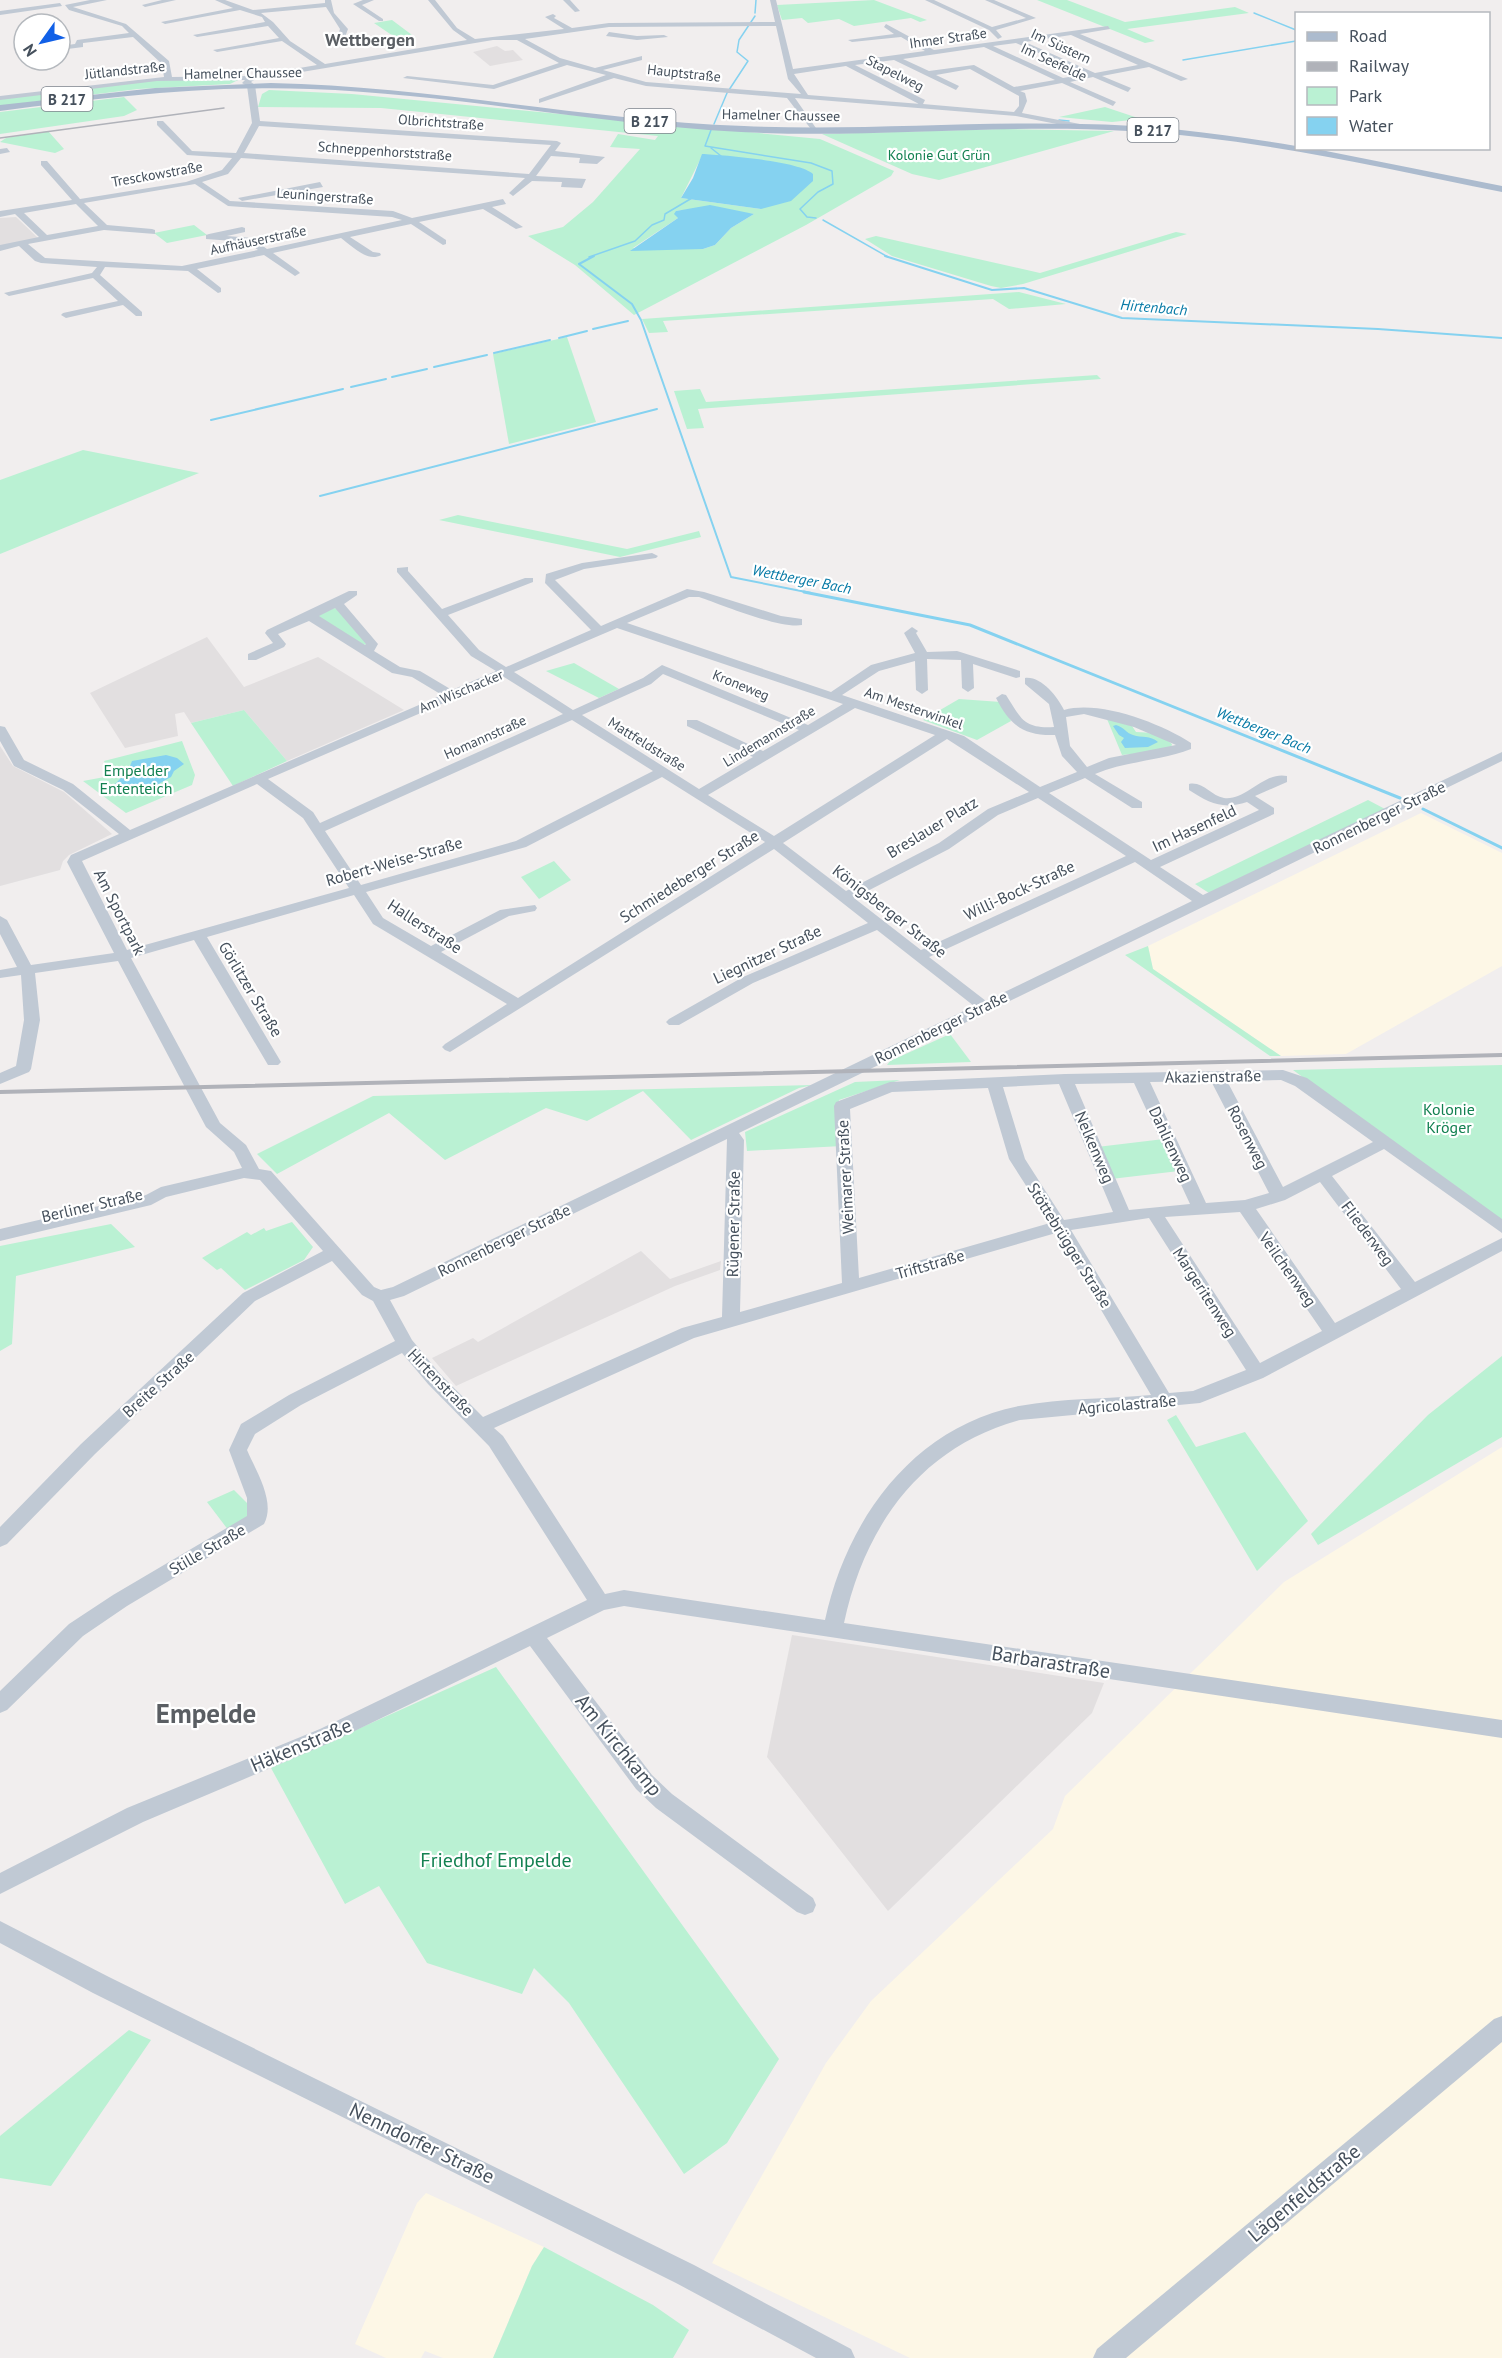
<svg xmlns="http://www.w3.org/2000/svg" width="1502" height="2358" font-family="'PT Sans',sans-serif">
<rect width="100%" height="100%" fill="#f1eeee"/>
<g fill="#fdf7e6">
<path d="M1421 813 1502 853V966L1346 1054 1281 1056 1153 969 1148 946Z"/>
<path d="M1502 1447V2358H910L712 2263 826 2063 871 2001 1053 1829 1065 1796 1284 1582Z"/>
<path d="M426 2193 544 2247 532 2266 493 2358H443L425 2351 421 2358H386L355 2344 417 2203Z"/>
</g>
<g fill="#e2dfe0">
<path d="M497 46 505 51 513 50 523 60 490 66 473 52Z"/>
<path d="M16 217 38 238 0 246V218Z"/>
<path d="M207 637 244 687 318 657 404 710 287 761 244 710 191 723 184 712 175 714 178 736 125 748 90 693Z"/>
<path d="M0 746 13 766 64 792 112 834 69 855 63 861 60 870 0 886Z"/>
<path d="M641 1251 670 1279 721 1261 720 1270 675 1286 456 1386 432 1358 473 1338 478 1342Z"/>
<path d="M792 1635 983 1664 1104 1683 1092 1713 888 1911 767 1757Z"/>
</g>
<g fill="#baf1d3" fill-rule="evenodd">
<path d="M874 0 927 20 920 22 911 18 854 26 839 19 808 23 802 18 782 20 777 5Z"/>
<path d="M1037 0H1067L1125 22 1235 7 1249 13 1127 29 1155 41 1145 43Z"/>
<path d="M392 20 416 38 399 40 374 23Z"/>
<path d="M142 80H238L230 84 138 89 0 106V98Z"/>
<path d="M269 90 352 94 820 139 894 171 891 176 806 225 634 315 575 265 528 236 563 227 593 202 640 149 610 147 618 134 655 140 658 136 381 108 258 107 262 94ZM703 154 761 209 681 198ZM692 209 754 214 731 228 715 245 703 249 633 248 678 218 676 211Z"/>
<path d="M124 97 137 110 124 116 0 134V112Z"/>
<path d="M1105 107 1141 119 1112 122 1059 117Z"/>
<path d="M1004 129 1114 131 939 180 912 174 822 134Z"/>
<path d="M48 131 64 149 55 153 0 142 6 138Z"/>
<path d="M194 225 207 235 167 243 154 233Z"/>
<path d="M1176 232 1187 234 1023 284 1001 288 991 286 892 256 865 239 876 236 1040 273Z"/>
<path d="M1019 292 1066 304 1009 309 993 299 663 321 668 332 649 333 642 319Z"/>
<path d="M567 337 596 422 509 444 493 354Z"/>
<path d="M1097 375 1101 379 698 409 704 428 687 429 674 391 700 389 706 402Z"/>
<path d="M83 450 199 473 0 554V480Z"/>
<path d="M458 515 627 549 699 531 701 537 620 557 439 520Z"/>
<path d="M334 608 339 609 369 644 363 645 315 615Z"/>
<path d="M574 663 619 689 599 698 546 671Z"/>
<path d="M959 699 1001 702 1011 721 977 740 923 720Z"/>
<path d="M244 710 287 761 233 786 191 723Z"/>
<path d="M1107 719 1132 726 1136 732C1149 732 1162 735 1172 744L1171 748 1165 751 1122 755Z"/>
<path d="M182 741 195 775 192 785 126 813 83 781 110 776 104 761Z"/>
<path d="M1368 800 1385 809 1209 893 1195 884Z"/>
<path d="M554 861 571 880 539 899 521 877Z"/>
<path d="M1148 946 1153 969 1281 1056H1270L1125 955Z"/>
<path d="M950 1034 971 1062 887 1065 890 1061Z"/>
<path d="M1502 1065V1222L1293 1070Z"/>
<path d="M900 1080 839 1100 837 1120 842 1146 747 1151 745 1132 855 1082Z"/>
<path d="M813 1085 799 1088 691 1140 643 1091 587 1121 546 1108 445 1160 389 1113 277 1174 257 1154 373 1096Z"/>
<path d="M1164 1139 1179 1171 1111 1179 1097 1147Z"/>
<path d="M292 1222 313 1247 304 1260 245 1290 221 1268 217 1270 202 1258 247 1232 251 1235 264 1228 266 1231Z"/>
<path d="M111 1224 135 1247 16 1276 12 1344 0 1351V1246Z"/>
<path d="M1502 1356V1437L1318 1545 1311 1534 1428 1415Z"/>
<path d="M1176 1415 1196 1447 1245 1432 1308 1521 1257 1571 1167 1420Z"/>
<path d="M234 1490 249 1505 248 1517 229 1531 207 1502Z"/>
<path d="M496 1667 779 2059 727 2143 684 2174 569 2003 534 1968 522 1994 427 1963 379 1886 345 1904 271 1768Z"/>
<path d="M129 2030 151 2040 51 2186 0 2178V2136Z"/>
<path d="M544 2247 653 2305 689 2330 673 2358H493L532 2266Z"/>
</g>
<g fill="#85d2f0">
<path d="M702 154C723 155 800 161 813 174V181L791 201 761 209 681 198 693 178Z"/>
<path d="M710 205 754 214 731 228 715 245 703 249 630 251 678 218 674 214 676 211Z"/>
<path d="M1116 725C1124 727 1126 733 1133 735 1142 738 1150 735 1158 742L1148 747 1125 748 1121 742 1124 738 1119 735 1113 726Z"/>
<path d="M166 755 177 758 184 764 174 771 171 777C153 786 132 804 113 790L115 784 128 771 132 761Z"/>
</g>
<g fill="none" stroke-linecap="round" stroke-linejoin="round">
<g stroke="#85d2f0" stroke-width="1.5">
<path d="M755 13 756 0"/>
<path d="M1254 13 1296 30"/>
<path d="M1183 60 1296 41"/>
<path d="M1059 120 1069 121"/>
<path d="M714 124 727 93 748 61 737 52 739 40 755 16"/>
<path d="M711 130 705 146 811 163 832 171 833 184 818 192 800 209 807 217 816 218"/>
<path d="M711 148 721 156 719 157"/>
<path d="M823 220 888 257"/>
<path d="M589 257 635 241 652 225 664 220 665 214 692 198"/>
</g>
<g stroke="#85d2f0" stroke-width="2">
<path d="M594 256 579 264 632 304 641 320 731 577 811 593"/>
<path d="M885 256 992 290 1024 288 1122 318 1378 329 1502 338"/>
<path d="M593 329 628 321"/>
<path d="M559 338 587 331"/>
<path d="M494 353 550 340"/>
<path d="M434 367 487 355"/>
<path d="M392 377 427 369"/>
<path d="M351 387 386 379"/>
<path d="M211 420 343 389"/>
<path d="M320 496 657 409"/>
</g>
<g stroke="#85d2f0" stroke-width="3">
<path d="M804 592 970 625 1400 798"/>
<path d="M1423 809 1502 848"/>
</g>
<g fill="#c0c9d4" fill-rule="evenodd">
<path d="M90 0H107L73 7 126 24 169 61 172 77 252 76 317 65 282 41 217 52 213 50 279 38 268 26 197 37 193 35 265 22 262 17 240 10 165 24 161 22 233 8 215 0H225L253 10 325 3V0H331L334 13 348 29 344 40 337 38 340 29 326 7 261 13 273 22 290 41 325 64 467 40 453 30 428 0H435L457 28 475 39 564 29 545 17 553 14 556 16 554 18 572 28 609 23 775 22 770 0H776L793 69 925 51 901 37 852 42 848 40 894 34 884 27 886 24 934 50 1108 26 1110 29 1080 34 1188 79 1181 81 1149 67 1102 76 1131 88 1128 92 1093 77 1070 82 1116 102 1113 106 1062 83 1020 91 1025 93 1027 101 1022 113 1080 124 1077 128 1016 116 795 98 818 131 814 133 787 98 646 86 614 78 539 103V99L606 75 567 65 494 89 403 78 407 76 493 85 559 63 517 40H493L254 80 251 82 255 85 260 121 557 141 561 143 555 151 605 157 597 164 579 163 580 158 551 156 536 176 586 179 582 188 561 187 562 182 532 181 513 196 509 193 525 178 241 158 228 174 202 182 230 201 393 211 412 218 503 199 506 204 492 207 523 227 516 229 483 209 419 222 446 240V244L443 245 411 224 350 237 373 252 380 253 381 255C368 263 352 246 341 238L273 253 298 271 300 273 295 276 264 255 197 269 221 288V292L218 293 188 271 105 267 100 275 142 312V316H136L123 305 66 318 61 315 63 313 118 301 93 278 9 296 4 293 92 273 97 267 41 263 35 261 19 246 0 251V245L39 237 15 214 0 217V211L72 200 41 165V161H47L80 199 186 182 222 170 232 158 187 155 157 125V121H163L192 151 236 153 252 123 247 86 242 83 245 80 157 81 0 100V96L164 77 162 64 133 37 83 43V47L60 50V46L75 44 77 40 129 33 122 26 69 10 65 5ZM776 26 788 79 801 94 646 82 603 70 642 60V56L595 68 560 58 525 39 609 27ZM1071 35 1138 65 1095 73 1025 42ZM1016 43 1086 74 1063 78 993 46ZM984 47 1055 80 1014 87 974 65 929 71 903 59ZM894 60 956 90 959 86 936 75 970 69 1019 96V106L1014 112 923 104 925 100 855 65ZM846 66 919 104H921L808 95 794 74ZM259 126 551 145 529 174 244 153ZM195 184 228 206 392 217 402 220 267 249 252 238 227 236 245 232V228L242 227 209 234 206 235V239L247 242 258 250 182 266 45 258 28 244 104 230 155 234V230L152 229 107 225 84 203ZM76 204 98 226 47 235 24 213Z"/>
<path d="M162 0H176L145 7 142 5Z"/>
<path d="M363 0H374L362 5 383 19V21H379L353 4Z"/>
<path d="M563 0H570L580 11 575 12Z"/>
<path d="M925 0H934L992 27 1026 18 985 0H994L1036 18 996 30 1002 37 998 39 989 30Z"/>
<path d="M60 3 62 6 0 15V11Z"/>
<path d="M609 32 637 36 664 35 668 37 637 40 606 36Z"/>
<path d="M7 148 10 152 0 154V149Z"/>
<path d="M320 182 323 187 242 201 238 198Z"/>
<path d="M652 553 658 556 656 558 584 569 555 580 601 626 687 589 704 592 781 616 802 619V625C780 629 722 605 699 597H689L627 623 831 692 871 665 915 653 904 633 912 627 918 631 916 633 927 652 957 651 1020 671V677L1016 678 973 664 974 688 968 692 962 688 961 660 927 659 928 690 922 694 916 690 915 661 879 671 842 695 964 736 1040 787 1077 772 1062 756 1055 735C1023 736 1010 725 996 698L1002 694 1006 695C1021 718 1023 729 1054 727L1049 704 1025 684V678C1041 676 1057 696 1064 710 1100 700 1160 723 1191 743V749C1160 761 1126 761 1095 774L1142 802V808H1132L1085 778 1049 793 1151 860 1259 810 1247 802C1223 810 1209 803 1189 790V784C1203 781 1211 796 1224 798 1246 801 1264 771 1287 776V782L1255 796 1274 808V814L1160 867 1203 895 1502 752V761L739 1133 744 1140 740 1312 842 1283 834 1106 836 1102 890 1082 1065 1074 1283 1070 1307 1078 1502 1219V1233L1384 1149 1332 1176 1415 1282 1502 1238V1251L1263 1378 1200 1403 1020 1420C921 1447 865 1525 844 1623L1502 1720V1738L624 1606 604 1610 547 1638 652 1775 672 1794 813 1898 816 1905 813 1912 805 1915 797 1912 656 1808 636 1789 530 1646 334 1741 143 1822 0 1894V1873L127 1808 320 1729 587 1600 489 1446 428 1384 402 1353 301 1405 255 1434 247 1450C256 1471 276 1502 264 1524L127 1606 83 1636 7 1710 0 1713V1691L69 1624 113 1595 247 1516V1498L229 1450 241 1424 289 1395 395 1341 373 1301 362 1295 332 1261 255 1301 95 1454 7 1544 0 1547V1527L81 1444 243 1293 323 1251 260 1180 244 1178 166 1197 151 1205 0 1241V1229L146 1195 161 1187 242 1168 234 1152 206 1127 118 961 35 973 40 1020 31 1069 29 1072 0 1084V1073L16 1066 24 1020 21 975 0 978V970L17 967 0 934V916L7 920 31 965 114 953 67 862 71 855 119 834 63 790 14 766 0 741V726L5 727 24 760 73 784 130 830 442 695 412 677 392 673 309 621 278 634 286 644 284 647 256 660H248V654L273 643 265 633 267 630 349 591H357V595L344 604 378 644 374 651 400 667 420 671 452 690 496 671 471 656 397 572V568L408 567V571L442 609 525 578H533V582L448 615 479 650 506 667 591 630 545 583 546 574 582 563ZM335 608 366 644 365 645 319 616ZM617 628 843 704 808 725 662 665 643 678 573 710 514 672ZM663 674 799 730 763 751 697 720H687V726L753 757 699 789 582 715 651 684ZM504 677 563 714 320 823 313 812 268 779ZM855 708 935 735 774 836 708 795ZM1084 714 1134 727 1176 745 1109 758 1087 767 1070 746 1066 717ZM572 720 653 771 516 841 361 885 325 831ZM947 739 1029 792 988 809 939 843 846 891 783 843ZM662 777 765 842 518 998 441 952 509 916 535 911 537 908 535 905 500 910 431 946 383 918 366 892 526 847ZM257 784 303 818 349 888 127 950 82 861ZM1038 798 1126 856 921 950 854 898 949 849 998 815ZM774 849 868 923 743 977 669 1019 666 1022 669 1025H679L753 983 877 930 974 1006 393 1287 381 1290 374 1287 271 1171 259 1169 246 1145 220 1123 131 958 194 940 268 1065H278L281 1062 207 937 354 895 373 924 507 1004 445 1044 442 1047 445 1050 450 1052ZM1135 862 1192 901 986 1001 929 957ZM1281 1080 1295 1086 1373 1142 1283 1187 1227 1081ZM1211 1081 1269 1193 1245 1200 1206 1203 1150 1082ZM1134 1083 1190 1204 1129 1210 1075 1084ZM1059 1084 1113 1212 1064 1220 1025 1159 1003 1087ZM988 1088 1009 1159 1050 1223 859 1278 850 1109 892 1092ZM727 1139 722 1317 682 1328 483 1417 440 1374 412 1340 390 1300 404 1296ZM1320 1182 1401 1289 1335 1323 1256 1209 1285 1200ZM1240 1212 1322 1331 1260 1363 1165 1217ZM1149 1218 1246 1370 1193 1391 1169 1393 1071 1230ZM1056 1233 1151 1395C1108 1399 1062 1398 1019 1406 913 1427 847 1519 825 1620L624 1590 605 1594 503 1436 494 1428 694 1338Z"/>
<path d="M0 1921 109 1977 694 2265 851 2349 855 2358H816L676 2283 93 1993 0 1943Z"/>
<path d="M1502 2016V2042L1126 2358H1093L1097 2349 1494 2019Z"/>
</g>
<path fill="#acbbce" fill-rule="evenodd" d="M271 83C430 86 586 120 744 126 857 131 969 121 1081 124 1153 125 1225 134 1296 146V148L1316 149 1502 186V192C1378 167 1254 138 1128 131 999 123 870 139 741 132 597 124 454 94 310 89 206 85 103 98 0 111V105L155 88Z"/>
<path stroke="#b0b2b9" stroke-width="1.5" d="M0 138 224 108"/>
<path stroke="#b0b2b9" stroke-width="4" d="M0 1092 1502 1055"/>
</g>
<g text-anchor="middle" dominant-baseline="central" stroke-width="4.5" stroke-linejoin="round" paint-order="stroke">
<g font-size="14" fill="#45505c" stroke="#fff">
<text transform="translate(948 38) rotate(-8)">Ihmer Straße</text>
<text transform="translate(1061 46) rotate(25)">Im Süstern</text>
<text transform="translate(1054 62) rotate(25)">Im Seefelde</text>
<text transform="translate(125 70) rotate(-6)">Jütlandstraße</text>
<text transform="translate(243 73) rotate(-1)">Hamelner Chaussee</text>
<text transform="translate(684 73) rotate(6)">Hauptstraße</text>
<text transform="translate(895 73) rotate(27)">Stapelweg</text>
<text transform="translate(781 115) rotate(1)">Hamelner Chaussee</text>
<text transform="translate(441 122) rotate(4)">Olbrichtstraße</text>
<text transform="translate(385 151) rotate(4)">Schneppenhorststraße</text>
<text transform="translate(157 174) rotate(-10)">Tresckowstraße</text>
<text transform="translate(325 196) rotate(4)">Leuningerstraße</text>
<text transform="translate(258 240) rotate(-12)">Aufhäuserstraße</text>
<text transform="translate(741 685) rotate(22)">Kroneweg</text>
<text transform="translate(461 691) rotate(-23)">Am Wischacker</text>
<text transform="translate(914 708) rotate(19)">Am Mesterwinkel</text>
<text transform="translate(769 736) rotate(-31)">Lindemannstraße</text>
<text transform="translate(485 737) rotate(-24)">Homannstraße</text>
<text transform="translate(647 744) rotate(32)">Mattfeldstraße</text>
</g>
<g font-size="14" fill="#138151" stroke="#fff">
<text x="939" y="155">Kolonie Gut Grün</text>
</g>
<g fill="#fff" stroke="#7d848d" stroke-width="1.5">
<rect x="41.5" y="87" width="51" height="24" rx="4.5"/>
<rect x="624.5" y="109" width="51" height="24" rx="4.5"/>
<rect x="1127.5" y="118" width="51" height="24" rx="4.5"/>
</g>
<g font-size="15" font-weight="bold" fill="#45505c">
<text x="67" y="99">B 217</text>
<text x="650" y="121">B 217</text>
<text x="1153" y="130">B 217</text>
</g>
<g font-size="15" font-style="italic" fill="#077aa6" stroke="#fff">
<text transform="translate(1154 307) rotate(5)">Hirtenbach</text>
<text transform="translate(802 579) rotate(11)">Wettberger Bach</text>
<text transform="translate(1264 730) rotate(22)">Wettberger Bach</text>
</g>
<g font-size="16" fill="#138151" stroke="#fff">
<text x="136" y="770">Empelder<tspan x="136" dy="18">Ententeich</tspan></text>
<text x="1449" y="1109">Kolonie<tspan x="1449" dy="18">Kröger</tspan></text>
</g>
<g font-size="16" fill="#45505c" stroke="#fff">
<text transform="translate(1379 817) rotate(-26)">Ronnenberger Straße</text>
<text transform="translate(932 827) rotate(-31)">Breslauer Platz</text>
<text transform="translate(1194 828) rotate(-25)">Im Hasenfeld</text>
<text transform="translate(394 861) rotate(-16)">Robert-Weise-Straße</text>
<text transform="translate(689 876) rotate(-32)">Schmiedeberger Straße</text>
<text transform="translate(1019 890) rotate(-25)">Willi-Bock-Straße</text>
<text transform="translate(890 911) rotate(38)">Königsberger Straße</text>
<text transform="translate(120 912) rotate(63)">Am Sportpark</text>
<text transform="translate(425 926) rotate(33)">Hallerstraße</text>
<text transform="translate(767 954) rotate(-25)">Liegnitzer Straße</text>
<text transform="translate(251 989) rotate(59)">Görlitzer Straße</text>
<text transform="translate(941 1027) rotate(-26)">Ronnenberger Straße</text>
<text transform="translate(1213 1076) rotate(-1)">Akazienstraße</text>
<text transform="translate(1248 1137) rotate(63)">Rosenweg</text>
<text transform="translate(1171 1144) rotate(65)">Dahlienweg</text>
<text transform="translate(1095 1147) rotate(67)">Nelkenweg</text>
<text transform="translate(845 1177) rotate(-93)">Weimarer Straße</text>
<text transform="translate(92 1205) rotate(-13)">Berliner Straße</text>
<text transform="translate(733 1224) rotate(-89)">Rügener Straße</text>
<text transform="translate(1368 1233) rotate(53)">Fliederweg</text>
<text transform="translate(504 1240) rotate(-26)">Ronnenberger Straße</text>
<text transform="translate(1070 1245) rotate(58)">Stöttebrügger Straße</text>
<text transform="translate(930 1264) rotate(-16)">Triftstraße</text>
<text transform="translate(1288 1269) rotate(55)">Veilchenweg</text>
<text transform="translate(1205 1292) rotate(57)">Margeritenweg</text>
<text transform="translate(441 1382) rotate(46)">Hirtenstraße</text>
<text transform="translate(158 1384) rotate(-42)">Breite Straße</text>
<text transform="translate(1127 1404) rotate(-5)">Agricolastraße</text>
<text transform="translate(207 1549) rotate(-30)">Stille Straße</text>
</g>
<g font-size="18" font-weight="bold" fill="#5a5e63" stroke="#fff">
<text x="370" y="39">Wettbergen</text>
</g>
<g font-size="20" fill="#45505c" stroke="#fff">
<text transform="translate(1051 1662) rotate(9)">Barbarastraße</text>
<text transform="translate(301 1745) rotate(-23)">Häkenstraße</text>
<text transform="translate(619 1745) rotate(51)">Am Kirchkamp</text>
<text transform="translate(422 2143) rotate(26)">Nenndorfer Straße</text>
<text transform="translate(1304 2193) rotate(-40)">Lägenfeldstraße</text>
</g>
<g font-size="20" fill="#138151" stroke="#fff">
<text x="496" y="1860">Friedhof Empelde</text>
</g>
<g font-size="27" font-weight="bold" fill="#5a5e63" stroke="#fff">
<text x="206" y="1713">Empelde</text>
</g>
</g>
<rect x="1295" y="12" width="195" height="138" fill="#ffffff" stroke="#b5b9be" stroke-width="1.5"/>
<rect x="1307" y="32" width="30" height="9" fill="#acbbce" stroke="#b5b9be" stroke-width="1.5"/>
<text x="1349" y="42" font-size="18" fill="#45505c">Road</text>
<rect x="1307" y="62" width="30" height="9" fill="#b0b2b9" stroke="#b5b9be" stroke-width="1.5"/>
<text x="1349" y="72" font-size="18" fill="#45505c">Railway</text>
<rect x="1307" y="87" width="30" height="18" fill="#baf1d3" stroke="#b5b9be" stroke-width="1.5"/>
<text x="1349" y="102" font-size="18" fill="#45505c">Park</text>
<rect x="1307" y="117" width="30" height="18" fill="#85d2f0" stroke="#b5b9be" stroke-width="1.5"/>
<text x="1349" y="132" font-size="18" fill="#45505c">Water</text>
<g transform="translate(42 42) rotate(236)"><circle r="28" fill="#ffffff" stroke="#b5b9be" stroke-width="1.5"/>
<path d="M0-4.5L10 22L0 15L-10 22Z" fill="#1160e7"/>
<text y="-9" font-size="16" font-weight="bold" text-anchor="middle" fill="#45505c">N</text>
</g>
</svg>
